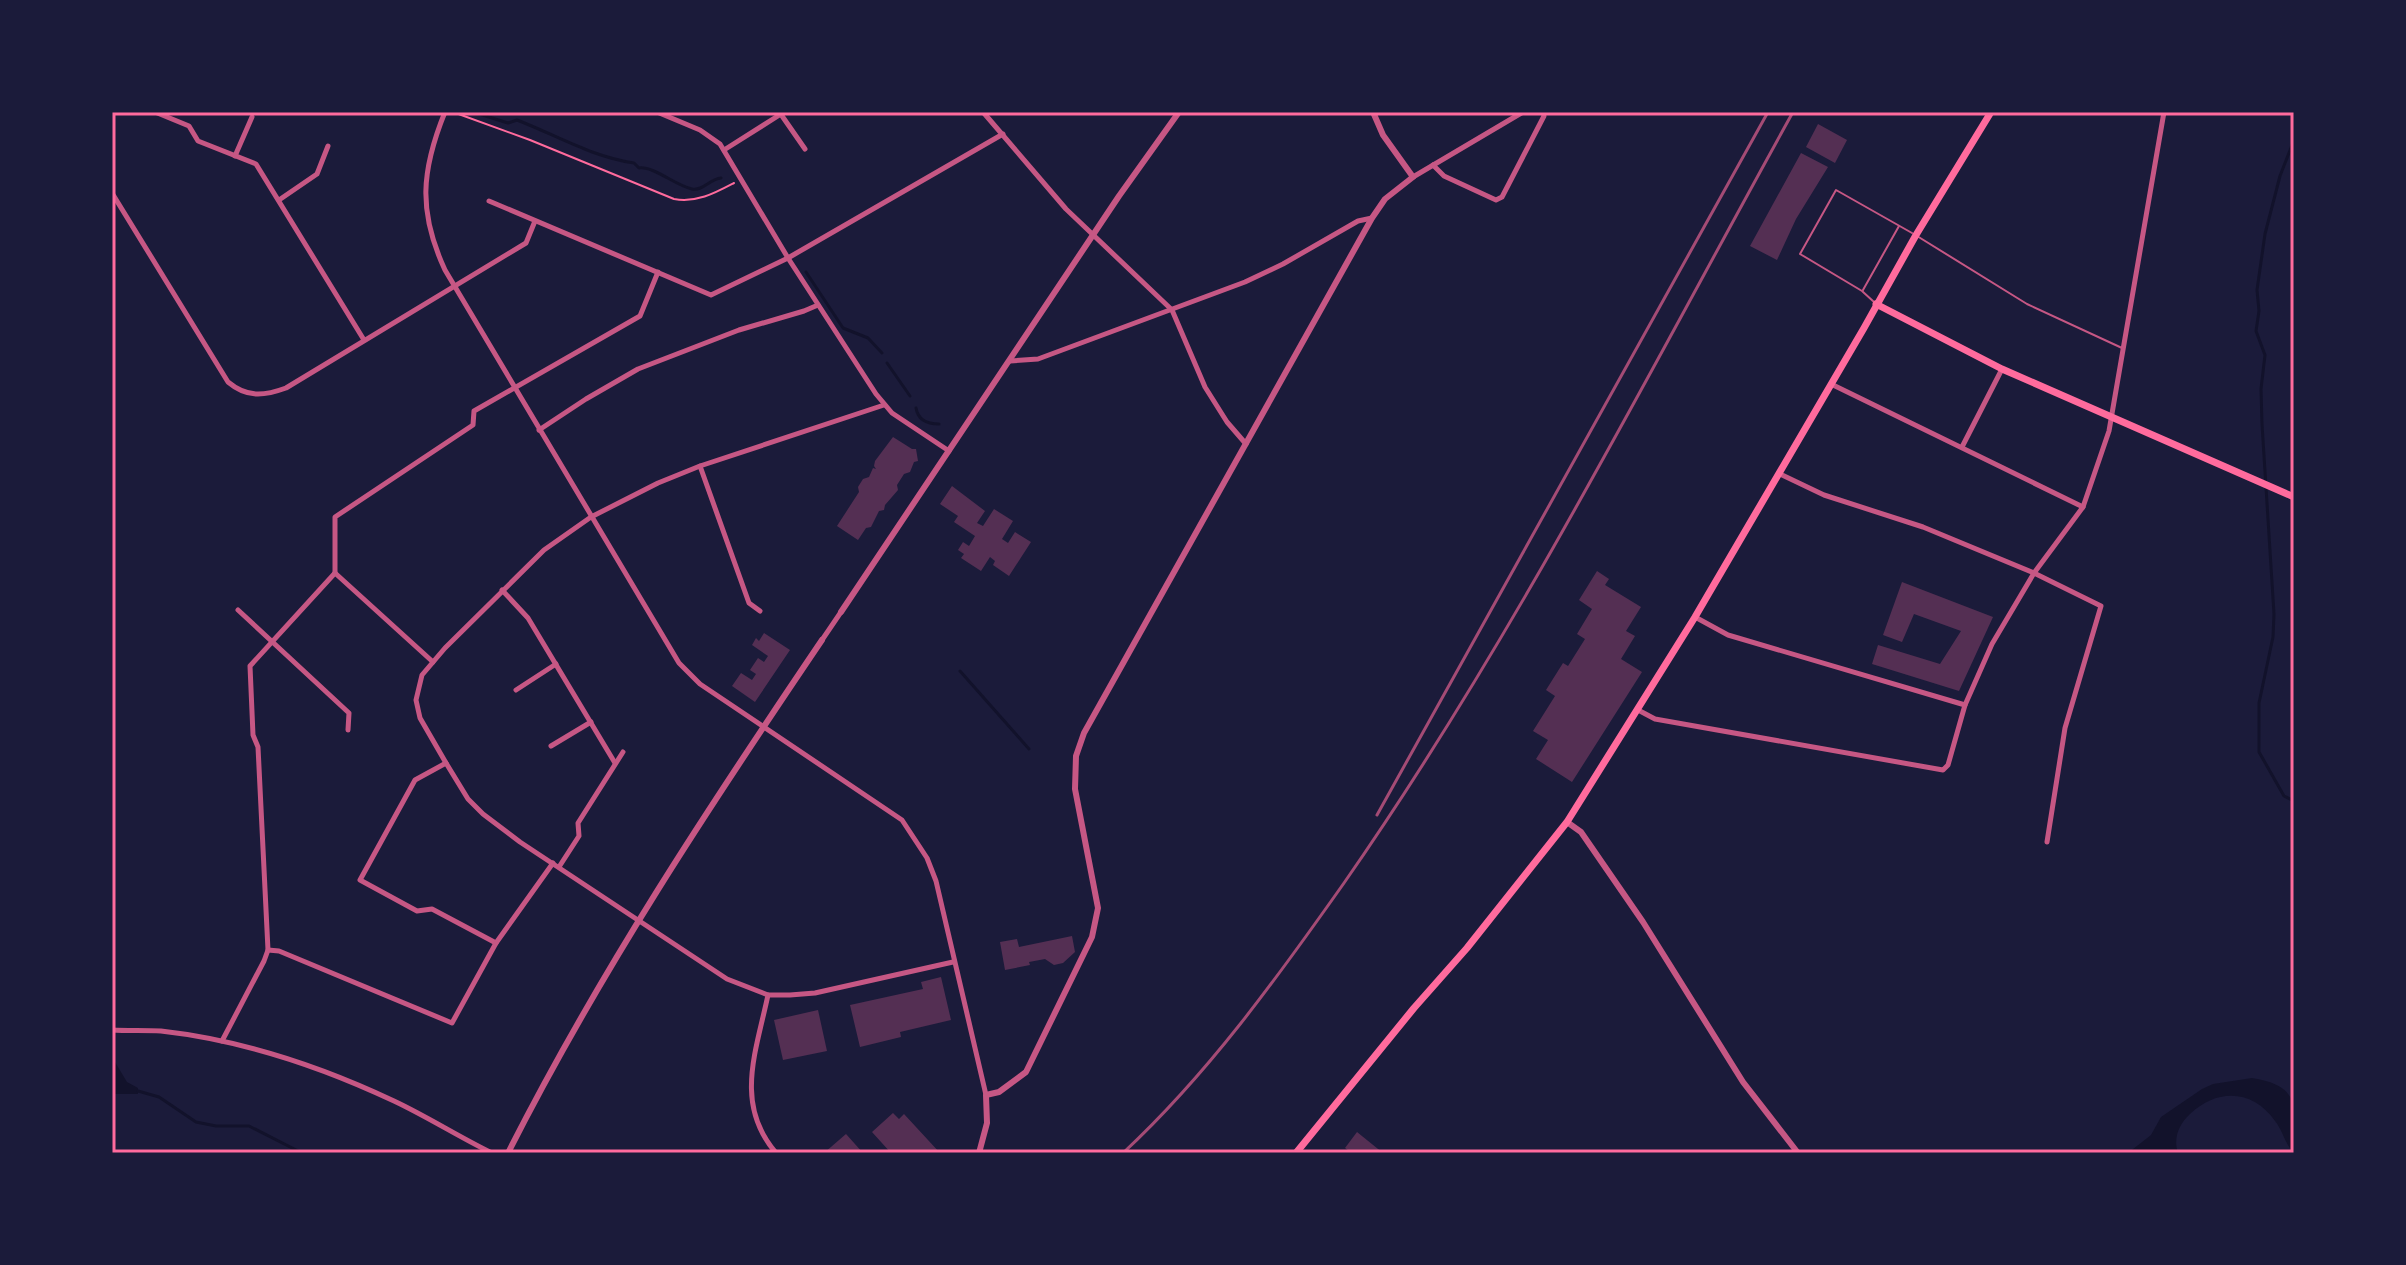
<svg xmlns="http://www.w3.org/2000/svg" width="2406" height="1265" font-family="Poppins,sans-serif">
<rect width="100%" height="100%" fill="#1b1b3a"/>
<g fill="#12122b">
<path d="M112 1057 127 1082 138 1088V1094H112Z"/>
<path d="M2252 1078C2304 1086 2294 1110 2294 1153 2285 1144 2283 1131 2275 1121 2253 1089 2217 1088 2190 1114 2179 1124 2173 1138 2178 1153H2128L2151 1135 2161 1117 2202 1089 2213 1084Z"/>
</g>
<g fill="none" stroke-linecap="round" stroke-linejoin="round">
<g stroke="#12122b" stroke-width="3">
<path d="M473 112 508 123 517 120C556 135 592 157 634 163L639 168C654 166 676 186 692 189 703 191 710 179 721 178"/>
<path d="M2294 140 2280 176 2265 234 2257 290 2259 311 2256 331 2265 355 2261 389 2262 424 2274 614 2273 637 2259 703V752L2284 796 2294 801"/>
<path d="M806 272 843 328 868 338 882 353"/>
<path d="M887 363 910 396"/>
<path d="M916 408C918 420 928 424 939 424"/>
<path d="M960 671 1029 749"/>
<path d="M138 1091 159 1097 196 1122 216 1126H249L302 1153"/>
</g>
</g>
<g fill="#542f53">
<path d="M1818 124 1847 140 1835 163 1806 147Z"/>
<path d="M1801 153 1828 167 1796 219 1777 260 1750 246Z"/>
<path d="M893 437 912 449H916L918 461 914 462 910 472 904 474 897 485 898 490 885 505 884 510 879 511 871 527 866 528 858 540 837 526 859 492 858 487 863 479 869 477 873 468 876 469 874 466 875 461Z"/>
<path d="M952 486 985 511 977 523 983 526 994 509 1013 521 1002 539 1008 543 1015 532 1031 542 1009 576 993 565 995 561 990 557 981 571 961 558 964 554 958 550 963 542 969 546 975 536 954 522 958 516 940 504Z"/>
<path d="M1597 571 1609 579 1605 585 1641 607 1626 631 1635 636 1621 659 1642 672 1572 782 1536 759 1548 740 1533 731 1555 696 1546 690 1563 663 1568 666 1585 639 1577 634 1592 609 1579 600Z"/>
<path d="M1902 582 1993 617 1959 691 1872 664 1878 645 1940 664 1961 631 1914 614 1902 642 1883 635Z"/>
<path d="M764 633 790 650 755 702 732 686 741 673 752 680 756 674 750 670 758 658 764 662 768 656 752 645 756 638 759 641Z"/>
<path d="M1072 936 1075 952 1063 963 1054 965 1045 959 1029 962 1030 965 1005 970 1000 942 1017 939 1019 947Z"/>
<path d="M941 977 951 1020 900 1032 901 1037 860 1047 850 1005 923 989 921 982Z"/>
<path d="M818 1010 827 1051 783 1060 774 1020Z"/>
<path d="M893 1113 899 1119 904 1114 940 1153H891L872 1132Z"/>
<path d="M1357 1132 1383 1153H1352L1345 1148Z"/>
<path d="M846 1134 863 1153H824Z"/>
</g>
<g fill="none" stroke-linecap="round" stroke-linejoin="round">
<path stroke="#ff6b9d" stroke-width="2" d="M453 112 530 140 674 199C697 203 715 193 734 183"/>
<g stroke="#c65784" stroke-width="2">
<path d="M1917 236 2027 304 2122 348"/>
<path d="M1863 290 1899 226"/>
<path d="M1874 302 1862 291 1800 254 1836 190 1912 233"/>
</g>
<g stroke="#c65784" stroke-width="5">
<path d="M155 112 189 126 198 141 256 164 364 340"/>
<path d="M445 112C421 171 418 212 445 270L679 663 700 684 902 820 927 858 936 881 986 1095"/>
<path d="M657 112 700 130 720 144 788 258 876 394 892 413 949 451"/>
<path d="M983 112 1066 209 1172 310 1205 387 1227 422 1246 444"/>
<path d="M780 113 805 149"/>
<path d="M724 150 781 114"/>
<path d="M235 156 252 117"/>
<path d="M1433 165 1444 176 1496 200 1502 197 1544 116 1543 112"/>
<path d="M1413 177 1523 112"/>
<path d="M112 193 228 382C247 398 264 396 286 388L526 243 535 221"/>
<path d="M279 200 317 174 328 146"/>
<path d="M489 201 711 295 788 258 1003 134"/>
<path d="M1010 361 1038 359 1245 282 1283 264 1358 221 1372 218"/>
<path d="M1831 384 2083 507"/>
<path d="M884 405 700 466 658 483 591 517 544 550 445 648 422 675 416 700 420 718 446 763 468 799 483 814 520 842 727 979 768 995H790L815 993 953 962"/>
<path d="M539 430 586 399 638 369 739 330 804 311 818 305"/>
<path d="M1962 447 2002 369"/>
<path d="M700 466 749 603 760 611"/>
<path d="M1780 474 1824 495 1923 527 2034 573 2101 606 2065 728 2047 842"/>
<path d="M335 573V517L473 425 474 411 640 316 658 272"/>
<path d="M335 573 433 662"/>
<path d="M502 590 528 618 615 763"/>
<path d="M238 610 349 713 348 730"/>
<path d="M1695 617 1728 635 1965 705"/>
<path d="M822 640 841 612"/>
<path d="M516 690 556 664"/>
<path d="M1638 710 1655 719 1943 770 1948 765 1965 705 1992 644 2034 573 2083 507 2109 431 2164 112"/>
<path d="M551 746 591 722"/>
<path d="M446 763 415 780 360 880 417 911 432 909 496 943"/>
<path d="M559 867 579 836 578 823 623 752"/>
<path d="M268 950 279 951 452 1023 496 943 553 863"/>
<path d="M768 995C756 1052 734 1104 776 1153"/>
<path d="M112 1030C128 1031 145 1030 161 1031 241 1040 322 1067 394 1101 428 1117 459 1137 492 1153"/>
<path d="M222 1041 264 961 268 950 258 747 253 735 250 666 335 573"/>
</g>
<g stroke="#c65784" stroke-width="6">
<path d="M841 612 1119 196 1179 112"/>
<path d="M1567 822 1581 832 1643 922 1743 1082 1798 1153"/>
<path d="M508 1153C599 973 709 807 822 640"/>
<path d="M979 1153 987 1123 986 1095 999 1092 1026 1072 1092 937 1098 908 1075 789 1076 756 1084 733 1372 218 1385 199 1413 177 1383 135 1373 112"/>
</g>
<g stroke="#ff6b9d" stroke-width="7">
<path d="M1876 304 2002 369 2294 497"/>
<path d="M1296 1153 1414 1008 1467 948 1567 822 1695 617 1864 328 1916 235 1991 112"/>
</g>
<g stroke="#a44b75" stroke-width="3">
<path d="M1377 815 1768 112"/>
<path d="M1123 1153C1208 1074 1277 978 1344 883 1514 639 1649 372 1793 112"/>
</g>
</g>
<rect width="2406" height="1265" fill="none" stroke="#1b1b3a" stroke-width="228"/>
<rect x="114" y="114" width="2178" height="1037" fill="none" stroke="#ff6b9d" stroke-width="3"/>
</svg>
